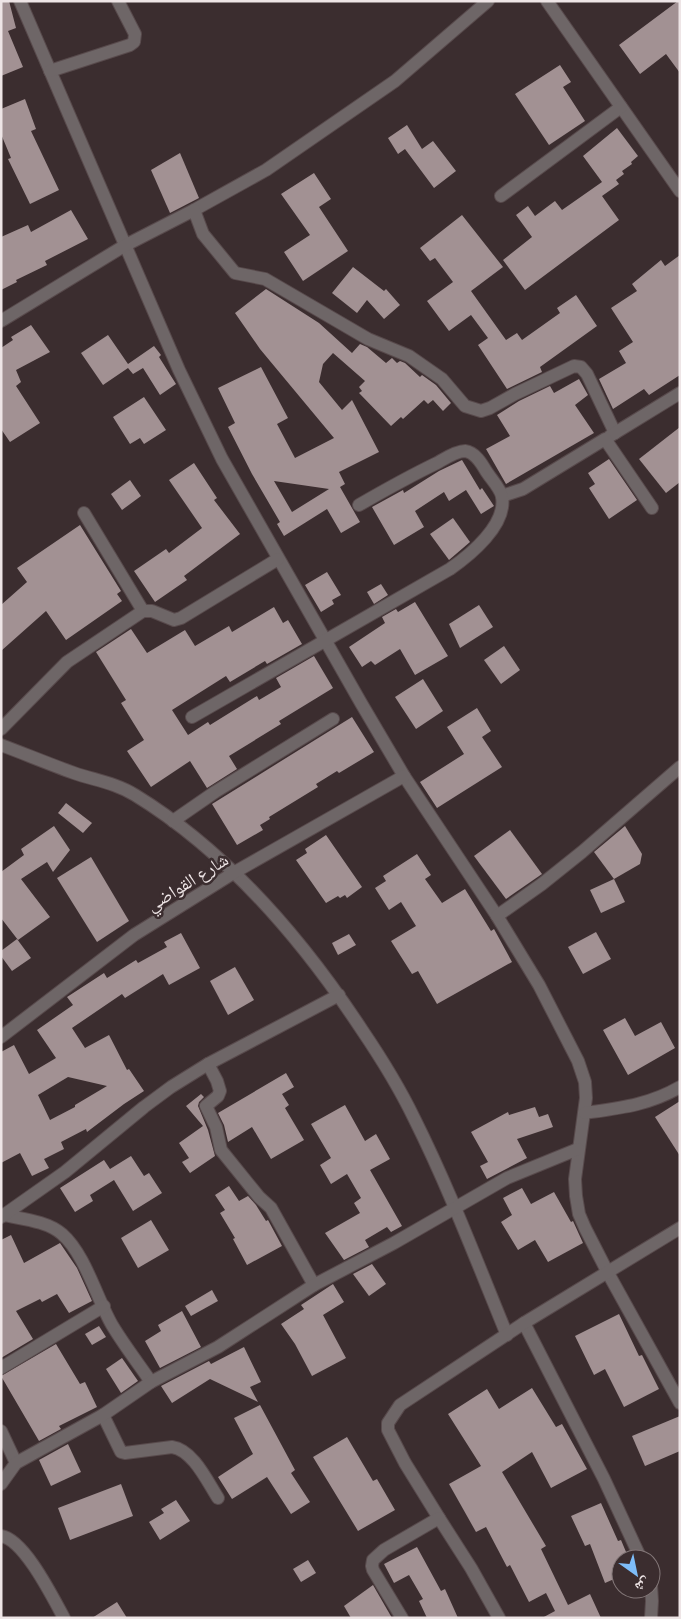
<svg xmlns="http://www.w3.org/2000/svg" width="681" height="1619" font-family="'IBM Plex Serif','Noto Naskh Arabic',serif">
<rect width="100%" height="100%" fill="#3b2d2f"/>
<g fill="#a29193" fill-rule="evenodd">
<path d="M1 1H9L16 28 8 31 23 67 1 76Z"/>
<path d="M678 1H680V73L666 54 640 74 619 45Z"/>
<path d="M560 65 571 82 563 87 585 121 549 145 515 94Z"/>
<path d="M25 99 36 129 31 131 59 190 30 204 8 159 11 158 1 134V109Z"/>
<path d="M407 125 422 149 433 141 456 171 434 188 405 149 398 154 388 138Z"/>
<path d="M617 128 638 156 631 162 632 164 622 171 624 174 616 180 619 184 602 196 619 220 525 290 503 260 532 237 516 215 528 206 535 216 555 201 562 210 602 182 583 156Z"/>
<path d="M180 153 199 198 170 213 151 170Z"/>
<path d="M314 173 331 199 319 207 348 251 303 281 284 252 310 235 281 194Z"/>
<path d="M71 210 88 239 45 261 47 265 16 280 17 282 1 290V237L28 225 31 232Z"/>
<path d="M462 215 503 267 471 291 506 340 517 333 522 340 560 313 557 308 576 295 597 326 540 367 542 372 507 389 478 345 488 338 471 315 449 331 427 301 453 282 435 258 430 261 420 248Z"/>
<path d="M680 255V375L649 395 644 389 613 409 599 379 626 363 619 351 633 342 611 308 637 291 632 284 661 260 665 266Z"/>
<path d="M353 267 384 291 386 289 400 305 384 319 367 300 357 313 332 293Z"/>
<path d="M266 289 319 323 352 353 360 344 367 347 386 363 392 358 397 363 400 361 405 363 420 377 422 375 436 385 451 403 443 411 433 400 428 404 424 400 403 419 401 417 391 426 359 393 362 391 359 387 365 381 333 353 323 364 319 382 342 410 352 400 379 452 339 472 345 484 340 487 360 522 341 533 327 509 284 536 277 524 280 522 252 474 228 427 235 423 218 388 261 367 288 418 277 424 295 458 334 438 260 349 235 313ZM274 481 329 489 292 512Z"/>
<path d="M31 325 50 352 16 370 21 382 16 386 40 423 10 442 1 429V348L13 340 11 337Z"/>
<path d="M108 335 128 364 154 346 161 355 159 357 176 384 160 395 143 368 133 374 128 368 103 385 81 353Z"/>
<path d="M579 379 588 395 575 405 594 433 506 484 486 449 510 436 497 415 519 401 550 386 554 393Z"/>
<path d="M144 397 166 430 144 444 140 438 130 444 113 417Z"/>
<path d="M680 427V482L666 493 639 459Z"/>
<path d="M609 459 637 500 609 519 589 488 595 484 588 473Z"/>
<path d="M462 460 480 490 482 488 494 506 481 514 466 490 449 501 444 492 415 511 424 527 394 545 372 507 403 490 404 493 439 471Z"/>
<path d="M194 463 217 498 214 500 240 534 184 576 187 580 155 602 134 571 166 549 169 553 202 528 169 480Z"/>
<path d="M130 480 141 496 122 510 111 494Z"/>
<path d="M453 518 470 542 449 560 430 534Z"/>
<path d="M80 525 121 591 117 594 122 601 66 640 46 611 1 651V605L27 582 17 568Z"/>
<path d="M327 572 341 595 332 600 334 604 321 612 305 585Z"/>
<path d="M381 584 388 595 374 604 367 592Z"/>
<path d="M415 602 448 656 415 675 400 649 375 665 371 661 362 667 349 647 385 623 382 617 396 609 398 612Z"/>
<path d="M479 605 493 627 460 648 449 624Z"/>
<path d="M274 607 283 623 288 620 302 644 267 664 265 661 230 682 226 676 172 710 188 735 208 722 210 725 257 696 259 700 281 687 276 678 314 656 333 688 279 721 281 724 229 756 237 769 207 788 190 761 151 787 127 751 144 740 121 703 126 700 96 652 131 629 147 653 185 630 195 646 229 626 232 632Z"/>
<path d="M504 646 520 670 501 684 484 660Z"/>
<path d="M423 679 443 711 416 729 395 697Z"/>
<path d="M477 708 491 731 482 737 502 767 437 808 420 782 464 754 447 727Z"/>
<path d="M352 717 374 752 339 773 337 771 316 784 318 787 269 817 270 819 260 825 263 830 237 845 212 804Z"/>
<path d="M66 803 92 823 83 833 58 813Z"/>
<path d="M54 826 70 850 53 872 47 862 21 879 50 917 18 940 1 918V872L24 855 21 849Z"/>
<path d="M625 826 642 854 640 864 614 879 594 852Z"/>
<path d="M510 830 542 874 506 899 474 856Z"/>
<path d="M326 835 362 887 347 898 345 895 340 898 338 896 326 903 296 860 307 853 305 849Z"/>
<path d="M417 854 431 875 425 879 442 903 465 889 491 931 494 929 512 962 437 1004 418 971 412 974 391 941 416 926 401 902 389 910 375 888 386 881 383 876Z"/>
<path d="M91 857 129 921 97 942 57 878Z"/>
<path d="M614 879 625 902 601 913 590 890Z"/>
<path d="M596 932 611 959 583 974 568 947Z"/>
<path d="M181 933 200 968 169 985 163 974 125 998 122 994 72 1028 85 1048 109 1035 127 1070 129 1069 144 1091 124 1104 87 1132 86 1129 61 1142 64 1149 44 1159 49 1168 32 1176 20 1153 1 1163V1052L14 1045 29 1074 56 1058 37 1030 73 1005 67 997 104 973 107 978 136 960 138 963 167 947 164 942ZM68 1077 107 1086 75 1105V1107L50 1120 38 1095Z"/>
<path d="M349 934 356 945 338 955 332 943Z"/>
<path d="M17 939 31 958 12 971 1 956V951Z"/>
<path d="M235 967 254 1000 228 1015 210 981Z"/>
<path d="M625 1018 635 1036 661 1022 675 1048 628 1075 603 1030Z"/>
<path d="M286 1073 294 1087 282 1094 289 1105 285 1108 304 1140 271 1159 252 1127 228 1142 224 1125 218 1113Z"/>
<path d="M201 1094 204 1097 199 1102 198 1106 208 1130 215 1156 190 1173 182 1162 189 1158 179 1143 203 1126 186 1106Z"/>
<path d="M680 1101V1156L655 1117Z"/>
<path d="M345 1105 365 1141 376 1134 390 1159 370 1170 402 1226 391 1232 387 1227 365 1240 369 1247 344 1260 325 1233 360 1213 354 1203 361 1198 347 1174 331 1184 320 1165 331 1158 311 1124Z"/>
<path d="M535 1107 539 1117 548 1114 553 1127 517 1139 527 1158 487 1179 480 1166 488 1162 471 1132 508 1112 509 1115Z"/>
<path d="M131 1156 144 1176 149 1173 162 1193 133 1211 114 1180 90 1195 93 1201 75 1212 60 1188 104 1160 110 1169Z"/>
<path d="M229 1186 239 1201 248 1196 256 1205 266 1221 268 1220 282 1246 247 1265 233 1239 235 1238 220 1213 225 1210 215 1195Z"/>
<path d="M522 1188 531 1204 554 1192 571 1222 573 1221 583 1243 548 1262 535 1240 518 1250 501 1222 512 1215 503 1198Z"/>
<path d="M151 1220 169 1250 138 1268 121 1238Z"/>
<path d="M11 1235 24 1263 60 1243 77 1268 92 1301 69 1313 57 1294 42 1302 40 1299 16 1311 33 1339 1 1358V1240Z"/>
<path d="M372 1264 386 1284 369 1296 353 1274Z"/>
<path d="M333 1284 344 1302 323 1315 346 1358 312 1376 295 1344 281 1324 304 1309 301 1305Z"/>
<path d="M212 1290 218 1301 191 1316 185 1306Z"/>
<path d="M182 1311 201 1347 160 1368 145 1341 161 1331 158 1325Z"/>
<path d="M619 1314 639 1356 642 1355 659 1389 624 1407 605 1369 594 1375 575 1336Z"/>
<path d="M99 1326 106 1337 92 1345 85 1334Z"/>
<path d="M56 1344 80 1384 85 1382 97 1407 59 1426 61 1429 39 1441 1 1376Z"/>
<path d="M244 1347 261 1382 250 1387 258 1402 210 1379 172 1403 161 1386 209 1361 211 1364Z"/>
<path d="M122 1358 138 1381 121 1393 106 1369Z"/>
<path d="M532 1388 556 1427 562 1424 587 1469 551 1488 532 1452 502 1472 546 1546 541 1549 568 1605 590 1594 601 1618H542L555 1611 546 1593 529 1602 510 1565 507 1567 486 1527 476 1532 449 1484 481 1466 448 1414 487 1389 499 1409Z"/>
<path d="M260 1405 295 1470 291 1473 310 1502 291 1514 267 1477 232 1499 218 1477 253 1454 234 1418Z"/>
<path d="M680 1416V1451L645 1466 632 1436Z"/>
<path d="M347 1437 373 1481 377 1479 395 1510 358 1531 313 1457Z"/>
<path d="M68 1444 81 1472 51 1486 39 1460Z"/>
<path d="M121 1484 133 1516 70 1540 58 1508Z"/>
<path d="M176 1500 190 1521 160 1540 149 1522 164 1513 161 1509Z"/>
<path d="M601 1503 618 1541 621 1540 629 1559H621V1576L605 1583 590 1544 585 1546 571 1516Z"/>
<path d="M417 1547 441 1591 445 1589 458 1618H427L419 1601 423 1599 409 1575 394 1583 384 1564Z"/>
<path d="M308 1560 316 1573 301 1582 293 1569Z"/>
<path d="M373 1585 392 1618H351L344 1606Z"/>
<path d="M117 1602 127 1618H92Z"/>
</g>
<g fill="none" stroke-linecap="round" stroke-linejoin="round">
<defs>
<g id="minor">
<path d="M20 1 179 370 222 459 361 703 404 776 497 916 539 985 578 1061 585 1082 586 1098 575 1179 576 1196 579 1214 585 1228 608 1273 680 1403"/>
<path d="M547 1 680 191"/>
<path d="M50 71 130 45 134 42 135 34 118 1"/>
<path d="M501 196 621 107"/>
<path d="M194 210 266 170 395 81 488 1"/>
<path d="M1 321 124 246 194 210 203 234 235 273 265 279 368 339 409 356 442 379 465 406 481 411 490 408 515 394 574 366 581 367 587 374 615 433"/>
<path d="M610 436 680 393"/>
<path d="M502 496 523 489 605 439 652 508"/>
<path d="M84 513 143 611"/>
<path d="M192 717 450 569C470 555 507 525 502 497 501 489 491 479 486 471 482 464 475 452 465 451 456 451 444 459 437 463 410 476 385 490 359 505"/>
<path d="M1 729 67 662 143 611H152L174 620 181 618 278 559"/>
<path d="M1 745C25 754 49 764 74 773 94 780 116 783 135 795 228 852 302 939 362 1030 381 1058 399 1087 414 1118 449 1188 477 1262 507 1335"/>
<path d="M173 821 215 792 333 719"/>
<path d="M497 916 542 884 582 852 680 767"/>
<path d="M1 1037 134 935 235 872 404 776"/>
<path d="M208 1064 217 1081 220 1091 218 1096 206 1106 216 1127 221 1150 259 1197 271 1208 314 1285"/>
<path d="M585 1113C620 1108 649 1105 680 1087"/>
<path d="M4 1215C22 1219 47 1221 62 1234 85 1254 97 1299 112 1325 124 1345 138 1363 151 1382"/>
<path d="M1 1217 65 1172 144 1107 171 1087 208 1064 339 995"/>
<path d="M524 1323 604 1479 641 1559"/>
<path d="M1 1368 104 1306"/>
<path d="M103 1415 121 1452 125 1453 172 1447C193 1450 207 1481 218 1498"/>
<path d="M1 1431 16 1463"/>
<path d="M1 1484 16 1463 103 1415 151 1382 218 1347 314 1285 394 1243 507 1178 578 1149"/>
<path d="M439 1518 405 1463 388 1430V1423L400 1405 524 1323 680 1228"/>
<path d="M1 1536C24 1539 53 1598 64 1618"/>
<path d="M402 1618 373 1570 372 1566 373 1560 384 1550 439 1518 471 1568 499 1618"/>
<path d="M651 1618 652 1601 651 1585"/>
</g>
</defs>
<use href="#minor" stroke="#584a4c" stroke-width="14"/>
<use href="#minor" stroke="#6e6667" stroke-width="12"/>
</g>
<g text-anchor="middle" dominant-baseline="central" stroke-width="5" stroke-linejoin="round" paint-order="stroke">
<g font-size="18" fill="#eee5e6" stroke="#3b2d2f">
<text transform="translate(187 882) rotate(-32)">شارع القواضي</text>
</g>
</g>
<rect width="681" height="1619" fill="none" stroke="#eee5e6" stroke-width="5"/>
<g transform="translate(636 1574) rotate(147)"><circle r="24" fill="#3b2d2f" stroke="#837778"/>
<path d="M0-4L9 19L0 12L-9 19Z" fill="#7ebdf9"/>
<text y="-8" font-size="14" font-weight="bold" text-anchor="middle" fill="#eee5e6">ش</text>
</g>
</svg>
